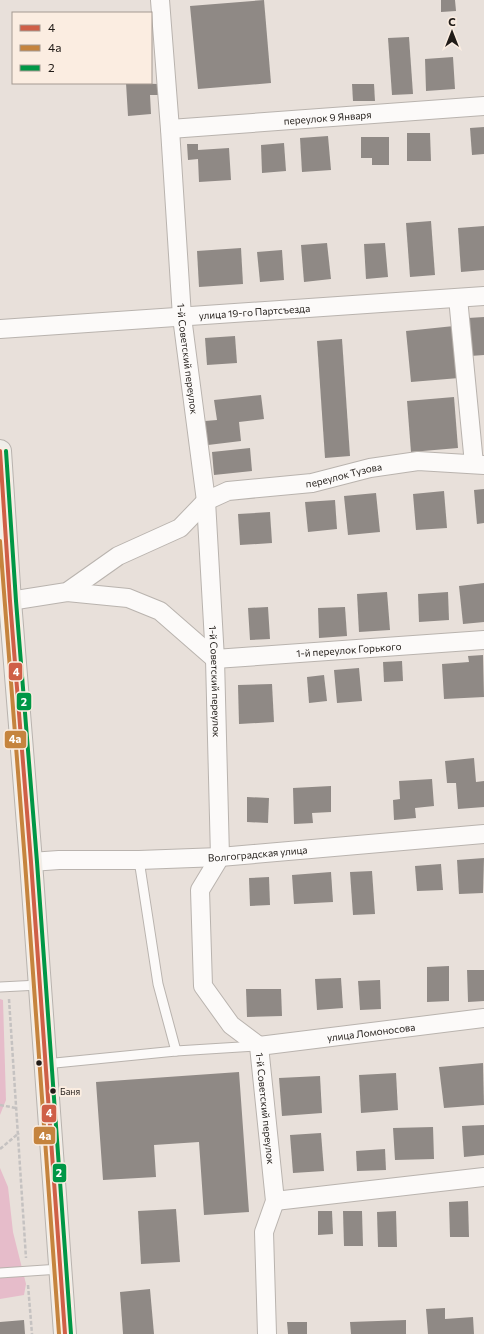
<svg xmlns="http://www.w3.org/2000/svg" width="484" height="1334" font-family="Commissioner,sans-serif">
<rect width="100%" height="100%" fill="#e8e0da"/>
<g fill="#e6bcca">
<path d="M0 999 3 1000 6 1100 0 1115Z"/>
<path d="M0 1168 8 1187 13 1232 26 1284 24 1295 0 1299Z"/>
</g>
<g fill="#8f8985">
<path d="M264 0 271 83 198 89 190 6Z"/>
<path d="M441 0H455L456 11 441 12Z"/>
<path d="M409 37 413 94 392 95 388 38Z"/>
<path d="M453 57 455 89 426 91 425 59Z"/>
<path d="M126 83 158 84V95H150L151 114 128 116Z"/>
<path d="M352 84H374L375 101H353Z"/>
<path d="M484 127V154L472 155 470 128Z"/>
<path d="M407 133H430L431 161H407Z"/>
<path d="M328 136 331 170 302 172 300 138Z"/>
<path d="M361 137H389V165H372V158H361Z"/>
<path d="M284 143 286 171 262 173 261 145Z"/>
<path d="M187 144H198V150L229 148 231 180 199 182 198 159 188 160Z"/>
<path d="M431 221 435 275 410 277 406 223Z"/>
<path d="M484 226V270L461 272 458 228Z"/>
<path d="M327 243 331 279 304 282 301 245Z"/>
<path d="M385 243 388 277 366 279 364 244Z"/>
<path d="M241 248 243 284 199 287 197 251Z"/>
<path d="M282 250 284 280 260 282 257 252Z"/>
<path d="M484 317V355L470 356 468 318Z"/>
<path d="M454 326 459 378 411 382 406 331Z"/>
<path d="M235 336 237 363 207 365 205 338Z"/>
<path d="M342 339 350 456 325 458 317 341Z"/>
<path d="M261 395 264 419 239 422 241 441 208 445 205 421 217 420 214 400Z"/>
<path d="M454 397 458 448 411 452 407 401Z"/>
<path d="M250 448 252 471 214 475 212 452Z"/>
<path d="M484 489V523L477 524 474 490Z"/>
<path d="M444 491 447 528 416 530 413 494Z"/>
<path d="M376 493 380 532 348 535 344 496Z"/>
<path d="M335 500 337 529 308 532 305 502Z"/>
<path d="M270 512 272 543 240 545 238 514Z"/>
<path d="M484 583V622L463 624 459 586Z"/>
<path d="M387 592 390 630 359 632 357 594Z"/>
<path d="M448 592 449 620 419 622 418 594Z"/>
<path d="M268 607 270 639 250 640 248 608Z"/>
<path d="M345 607 347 636 319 638 318 608Z"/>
<path d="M483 655 484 697 444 699 442 664 469 662 468 656Z"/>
<path d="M402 661 403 681 384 682 383 662Z"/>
<path d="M359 668 362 701 337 703 334 670Z"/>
<path d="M324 675 327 701 309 703 307 677Z"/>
<path d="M272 684 274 722 239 724 238 685Z"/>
<path d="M474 758 476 782 484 781V807L458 809 456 783H447L445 761Z"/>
<path d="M432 779 434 806 415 808 416 818 394 820 393 800 400 799 399 781Z"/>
<path d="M331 786V812L312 813 313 823 294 824 293 788Z"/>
<path d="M247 797 269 798 268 823 247 822Z"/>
<path d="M484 858 483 893 459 894 457 860Z"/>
<path d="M441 864 443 890 417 891 415 866Z"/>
<path d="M372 871 375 914 353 915 350 872Z"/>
<path d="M331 872 333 902 294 904 292 875Z"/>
<path d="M269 877 270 905 250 906 249 878Z"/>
<path d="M449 966V1001L427 1002V967Z"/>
<path d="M467 970H484V1001L468 1002Z"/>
<path d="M341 978 343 1008 317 1010 315 979Z"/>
<path d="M380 980 381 1009 360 1010 358 981Z"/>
<path d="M246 989H281L282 1016 247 1017Z"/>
<path d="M483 1063 484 1105 444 1108 439 1067Z"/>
<path d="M239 1072 249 1212 204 1215 199 1142 154 1145 156 1177 103 1180 96 1082Z"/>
<path d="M396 1073 398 1110 361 1113 359 1075Z"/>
<path d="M320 1076 322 1113 282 1116 279 1078Z"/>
<path d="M484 1125V1155L464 1157 462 1126Z"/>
<path d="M433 1127 434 1159 395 1160 393 1128Z"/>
<path d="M321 1133 324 1171 293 1173 290 1135Z"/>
<path d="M385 1149 386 1170 357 1171 356 1151Z"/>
<path d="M468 1201 469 1237H450L449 1202Z"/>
<path d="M176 1209 180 1262 141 1264 138 1211Z"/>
<path d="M318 1211H332L333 1234 318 1235Z"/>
<path d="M343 1211H362L363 1246H344Z"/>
<path d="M396 1211 397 1247H378L377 1212Z"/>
<path d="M150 1289 154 1334H123L120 1292Z"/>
<path d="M445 1308V1319L473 1317 474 1334H428L426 1309Z"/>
<path d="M24 1320 25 1334H0V1322Z"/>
<path d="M406 1320V1334H351L350 1322Z"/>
<path d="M287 1322H307V1334H288Z"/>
</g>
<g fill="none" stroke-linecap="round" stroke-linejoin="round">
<defs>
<g id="lane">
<path d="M139 860 158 984 176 1051 257 1046"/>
<path d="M0 987 39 985"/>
<path d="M45 1064 176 1051"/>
<path d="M0 1273 60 1269"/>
</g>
<g id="street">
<path id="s1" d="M160 0 170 129 182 317 206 501 215 659 220 857 200 890 203 986 231 1025 259 1046 275 1201 264 1232 267 1334"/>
<path id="s2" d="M170 129 484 106"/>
<path d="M458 298 474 464"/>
<path id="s3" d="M0 329 484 296"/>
<path id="s4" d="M67 592 128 598 160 611 215 659 484 640"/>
<path id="s5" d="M0 602 10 601 67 592 118 556 180 528 206 501 228 491 312 483 370 468 418 461 484 465"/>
<path id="s6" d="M31 862 59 860H139L220 857 484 834"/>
<path id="s7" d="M259 1046 484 1018"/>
<path d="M275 1201 484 1177"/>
</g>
<path id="secondary" d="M0 451 10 601 31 862 65 1334"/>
</defs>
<use href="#lane" stroke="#b9b3ae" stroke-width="11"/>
<use href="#street" stroke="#b9b3ae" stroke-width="20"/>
<use href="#secondary" stroke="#b9b3ae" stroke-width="24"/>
<g stroke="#c5c2c1" stroke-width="2.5" stroke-dasharray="4 2" stroke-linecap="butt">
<path d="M9 999 26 1258"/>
<path d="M0 1105 16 1108"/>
<path d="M0 1149 19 1133"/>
<path d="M28 1285 32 1334"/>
</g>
<use href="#lane" stroke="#fcfaf9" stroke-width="9"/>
<use href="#street" stroke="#fcfaf9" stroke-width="18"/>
<use href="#secondary" stroke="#f0eee9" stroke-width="22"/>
<defs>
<path id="bus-1" d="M0 451 10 601 31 862 65 1334"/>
<path id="bus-2" d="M0 541 25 862 59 1334"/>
<path id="bus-3" d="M6 451 16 601 37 862 71 1334"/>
</defs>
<use href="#bus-1" stroke="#fbede1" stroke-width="7"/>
<use href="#bus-2" stroke="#fbede1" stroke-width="7"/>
<use href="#bus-3" stroke="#fbede1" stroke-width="7"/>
<use href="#bus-1" stroke="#cf5f47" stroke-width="4"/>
<use href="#bus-2" stroke="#c5843e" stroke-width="4"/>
<use href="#bus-3" stroke="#009746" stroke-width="4"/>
</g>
<g fill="#211c18" stroke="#fbede1" stroke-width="1.5">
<circle cx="39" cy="1063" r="3.5"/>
<circle cx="53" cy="1091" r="3.5"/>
</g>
<g text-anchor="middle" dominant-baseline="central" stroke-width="4" stroke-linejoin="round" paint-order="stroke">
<g font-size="9" fill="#211c18" stroke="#fbede1" text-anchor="start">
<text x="60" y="1091">Баня</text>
</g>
<g font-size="10" fill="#211c18" stroke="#fbede1">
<text stroke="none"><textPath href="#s2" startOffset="158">переулок 9 Января</textPath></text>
<text stroke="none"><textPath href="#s3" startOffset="255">улица 19-го Партсъезда</textPath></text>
<text stroke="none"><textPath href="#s1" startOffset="360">1-й Советский переулок</textPath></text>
<text stroke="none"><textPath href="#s5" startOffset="377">переулок Тузова</textPath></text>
<text stroke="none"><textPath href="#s4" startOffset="303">1-й переулок Горького</textPath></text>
<text stroke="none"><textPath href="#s1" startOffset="684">1-й Советский переулок</textPath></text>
<text stroke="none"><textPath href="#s6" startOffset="227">Волгоградская улица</textPath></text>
<text stroke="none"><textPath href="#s7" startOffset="113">улица Ломоносова</textPath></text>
<text stroke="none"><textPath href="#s1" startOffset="1140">1-й Советский переулок</textPath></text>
</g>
</g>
<g stroke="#fbede1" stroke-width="1.5">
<rect x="8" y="662" width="15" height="19" rx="4" fill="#cf5f47"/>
<rect x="16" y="692" width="16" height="19" rx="4" fill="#009746"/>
<rect x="4" y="730" width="23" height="19" rx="4" fill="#c5843e"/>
<rect x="41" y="1104" width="16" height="19" rx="4" fill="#cf5f47"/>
<rect x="33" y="1126" width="23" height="19" rx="4" fill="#c5843e"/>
<rect x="52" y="1163" width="15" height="20" rx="4" fill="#009746"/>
</g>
<g font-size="11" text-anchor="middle" font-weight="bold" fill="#fff">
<text x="16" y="676">4</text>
<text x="24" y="706">2</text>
<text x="15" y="743">4а</text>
<text x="49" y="1117">4</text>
<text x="45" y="1140">4а</text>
<text x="59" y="1177">2</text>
</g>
<rect x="12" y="12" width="140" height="72" fill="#fbede1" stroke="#a49991"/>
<rect x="20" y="25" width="20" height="6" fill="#cf5f47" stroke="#a49991"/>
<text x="48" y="32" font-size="12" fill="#211c18">4</text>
<rect x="20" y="45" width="20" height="6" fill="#c5843e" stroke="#a49991"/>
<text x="48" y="52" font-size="12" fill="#211c18">4а</text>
<rect x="20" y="65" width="20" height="6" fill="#009746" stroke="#a49991"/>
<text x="48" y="72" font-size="12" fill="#211c18">2</text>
<g transform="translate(452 32)" stroke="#fbede1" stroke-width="3" paint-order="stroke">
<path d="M0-3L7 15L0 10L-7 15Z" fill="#211c18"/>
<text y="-6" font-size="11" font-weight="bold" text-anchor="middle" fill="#211c18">С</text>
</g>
</svg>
